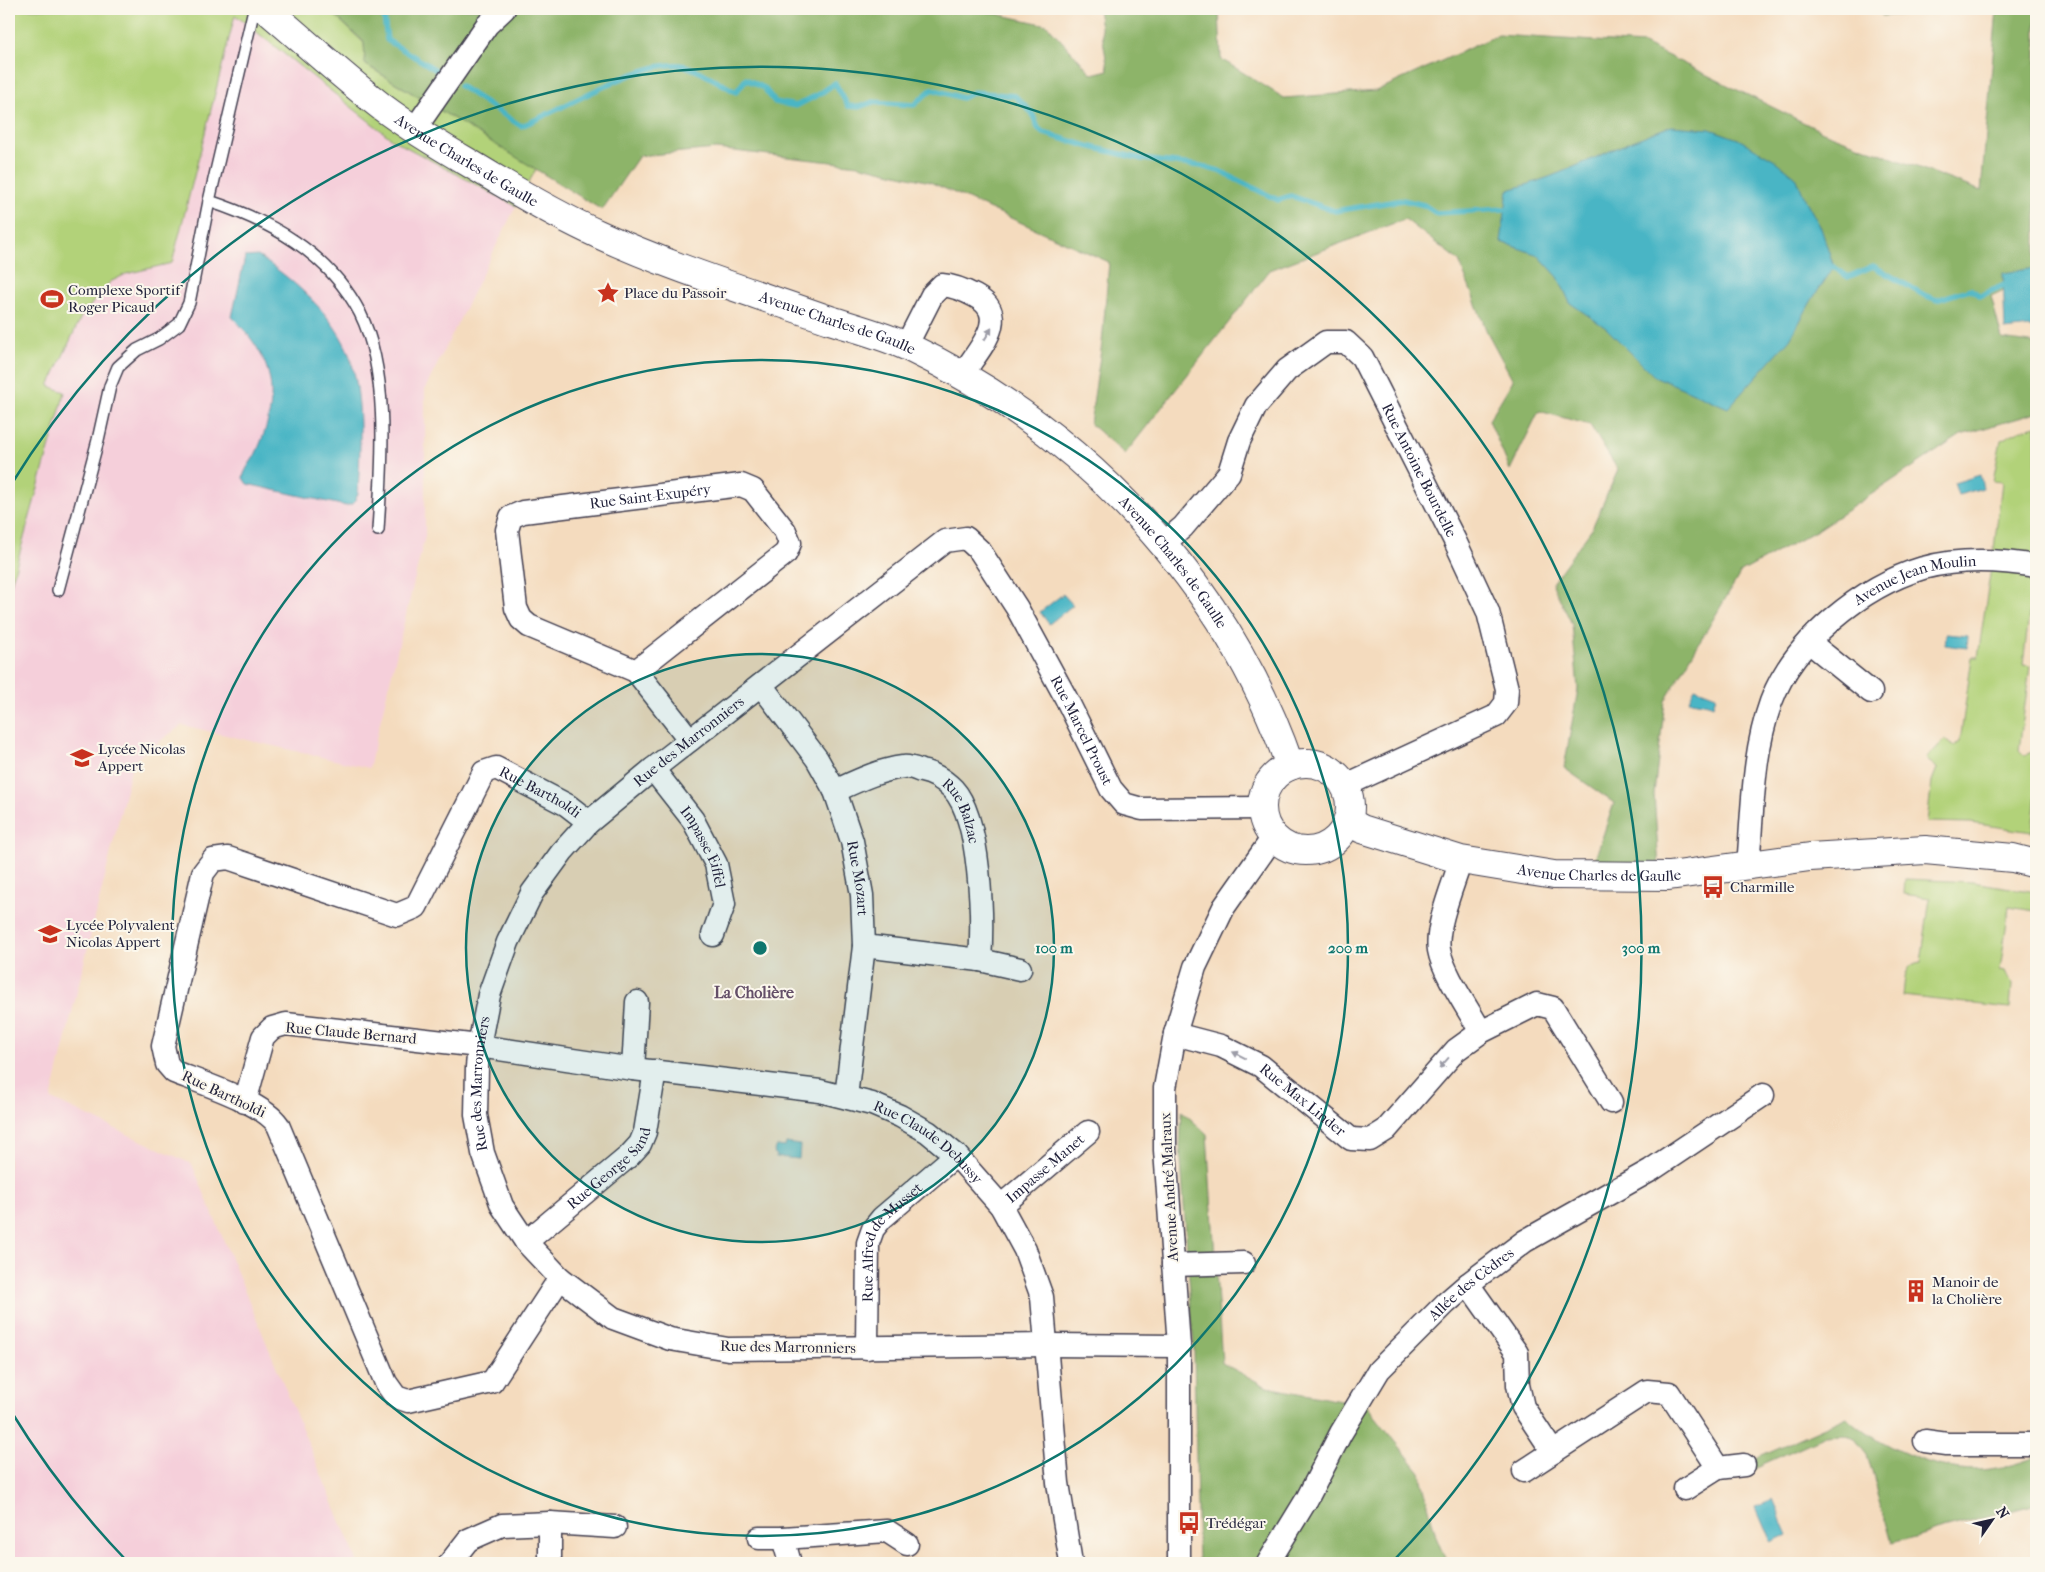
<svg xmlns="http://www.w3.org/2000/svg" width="2045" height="1572" font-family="'IM FELL French Canon',serif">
<rect width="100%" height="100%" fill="#fbf7ec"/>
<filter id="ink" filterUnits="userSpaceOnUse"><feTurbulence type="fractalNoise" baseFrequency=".02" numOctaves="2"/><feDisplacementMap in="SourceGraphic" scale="10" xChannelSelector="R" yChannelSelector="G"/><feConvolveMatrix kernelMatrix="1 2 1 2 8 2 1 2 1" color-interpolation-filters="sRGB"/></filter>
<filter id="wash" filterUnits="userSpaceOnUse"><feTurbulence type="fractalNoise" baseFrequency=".0096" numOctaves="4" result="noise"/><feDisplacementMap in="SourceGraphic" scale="20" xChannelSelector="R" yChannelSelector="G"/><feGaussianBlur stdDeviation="1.12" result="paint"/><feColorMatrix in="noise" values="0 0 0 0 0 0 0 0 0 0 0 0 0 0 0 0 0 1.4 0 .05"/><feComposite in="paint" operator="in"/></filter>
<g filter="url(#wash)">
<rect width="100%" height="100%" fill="#f4dbbe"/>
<path fill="#f5cfda" d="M235 15 393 140 516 206 425 389V536L369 768 182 725 133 761 51 1099 192 1164 358 1563H9V591L65 392 48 386 81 316 110 282 126 274 173 263Z"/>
<g fill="#b2d279" stroke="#6a7a5a">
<path d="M9 9H328L364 43 366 65 536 169 516 206 393 140 235 15 172 263 126 274 110 282 81 317 49 386 65 392 9 591Z"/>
<path d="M2036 426V558L1993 557 2002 482 1993 481 2001 440 2019 431Z"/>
<path d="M1991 567 2034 572 2023 665 2030 666 2019 750 2024 755 2035 751 2036 753V793L2032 832 1971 823 1927 822 1932 781 1937 768 1926 759 1945 739 1954 746 1960 742 1972 657H1978Z"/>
<path d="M1905 879 1972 882 2036 892 2035 911 2009 907 2000 970 2006 971 2012 984 2010 1008 1903 996C1905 981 1903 964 1921 962L1930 898 1904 894Z"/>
</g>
<g fill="#8db469" stroke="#586b52">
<path d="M328 9H974L1047 25 1092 74 1108 70 1098 9H1219L1221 59 1284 98 1376 91 1498 35 1644 44 1823 132 1981 191 1997 9H2036V275L1991 296 2002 339 2036 344V413L1961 435 1819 529 1741 572 1665 701 1654 794 1659 868 1594 862 1614 803 1564 768 1578 689 1572 624 1552 583 1592 528 1618 470 1590 425 1539 411 1510 470 1489 420 1513 380 1487 332 1459 261 1405 219 1270 270 1125 454 1090 424 1102 343 1109 262 930 182 858 165 716 149 639 156 602 210 365 64 364 42Z"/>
<path d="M1883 9H1992L1882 16Z"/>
<path d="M1182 1111 1207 1134 1222 1363 1267 1387 1367 1406 1420 1472 1436 1537 1447 1563H1198L1194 1351 1180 1146Z"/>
<path d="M1847 1417C1879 1446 1932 1470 1976 1470 1997 1470 2017 1464 2036 1457V1504L1892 1543 1867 1454 1855 1439 1842 1435 1825 1436 1741 1474 1744 1463Z"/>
</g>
<g fill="#48b5c5" stroke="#356c80">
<path d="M1671 126 1710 129 1738 139 1775 160 1796 177 1806 201 1821 228 1834 267 1813 298 1790 339 1728 408 1654 376 1606 328 1570 303 1558 277 1538 255 1501 242 1508 190C1565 176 1616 145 1671 126Z"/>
<path d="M258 256C293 279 336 316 350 357 364 401 360 449 358 494L354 503 346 506 247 484 243 478C245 467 253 461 257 451 282 395 274 359 232 317L245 257Z"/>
<path d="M2036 268V329L2030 327 2005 330 2003 273Z"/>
<path d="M1980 475 1983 488 1958 495 1954 483Z"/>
<path d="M1063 594 1073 605 1049 624 1040 612Z"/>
<path d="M1946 634 1968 636 1967 648 1945 645Z"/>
<path d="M1695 688 1716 696 1713 706C1705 702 1697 703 1689 700Z"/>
<path d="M786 1143 800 1145 799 1159 776 1157 774 1151 777 1146 785 1147Z"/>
<path d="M1773 1500 1788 1534 1771 1542 1756 1507Z"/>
</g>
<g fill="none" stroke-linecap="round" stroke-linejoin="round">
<g stroke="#48b5c5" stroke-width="5.5">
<path d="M383 9 387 40 441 73"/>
<path d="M460 86 521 126C559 112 648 55 685 66 703 71 719 83 736 92L746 79 764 88 775 102 796 106 821 93 835 83 848 106 859 107 873 102 914 105 932 89 962 98 974 92 1015 96 1032 113 1038 128 1044 133 1087 146 1142 159 1201 166 1219 171 1278 200 1291 196 1335 211 1403 200 1424 205 1436 213 1505 209"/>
<path d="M1834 267 1848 277 1873 266 1924 295 1937 300 1970 289 1980 296 2004 285"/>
</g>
</g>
</g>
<g filter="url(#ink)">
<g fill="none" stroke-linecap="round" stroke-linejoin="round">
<defs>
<g id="lane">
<path d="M209 201C270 221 329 253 360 313 390 373 382 464 378 530"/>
<path d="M58 590 98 440 110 386 118 367 137 350 159 339 179 324 189 303 209 201 254 9"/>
</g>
<g id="street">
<path d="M414 130 487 25 504 9"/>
<path d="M906 346 932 295 942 285C955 286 964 290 975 296 1013 316 977 351 962 375"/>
<path id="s1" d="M1163 544 1183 527 1229 473 1239 441 1256 406 1287 370 1326 342H1346L1362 357 1455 541 1488 612 1507 689 1506 703 1496 716 1344 786"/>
<path d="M1809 642 1871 692"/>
<path id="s2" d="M636 671 529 626 521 619 516 608 507 530 511 517 523 512 741 485 753 490 785 531 790 543 786 553 636 671 690 740"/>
<path id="s3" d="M761 685 817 759 835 791 852 841 862 895 864 946 846 1097"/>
<path id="s4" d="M653 769 693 820 716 864 724 904 713 935"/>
<path id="s5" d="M835 791C857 781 879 770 903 767 909 766 916 769 921 771 934 773 944 780 953 789 981 819 983 920 980 960L864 946"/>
<path d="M1461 860C1454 883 1435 927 1439 950 1443 973 1469 1010 1481 1032"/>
<path id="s6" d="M1748 866C1753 811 1752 755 1771 702 1793 641 1863 586 1923 568 1960 558 2000 560 2036 566"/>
<path d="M980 960 1020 969"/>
<path id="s7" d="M1175 1034 1221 1046 1261 1066 1351 1139 1370 1140 1386 1130 1456 1050 1481 1032 1537 1004 1553 1008 1611 1102"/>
<path d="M633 1069 637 1002"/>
<path id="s8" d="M245 1102 263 1037 272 1028 286 1024 479 1046 633 1069 820 1091 872 1104 900 1116 928 1132 956 1155 1001 1206 1025 1250 1042 1297 1058 1483 1071 1563"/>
<path id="s9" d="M1001 1206 1088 1132"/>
<path id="s10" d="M526 1242 629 1156 640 1144 645 1132 655 1071"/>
<path d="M1173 1265 1244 1263"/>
<path id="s11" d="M560 1278 492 1382 408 1401 396 1397 386 1383 278 1125C262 1102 202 1083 174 1072L167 1064 163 1046 203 873 213 860 228 858 397 915 416 907 484 772 496 768 567 805 589 822"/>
<path d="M1468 1284 1517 1353 1518 1385 1523 1407 1553 1452"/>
<path id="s12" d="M1179 1346 1048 1345 728 1349 670 1339 613 1318 560 1278 526 1242 502 1206 483 1153 476 1115 477 1067 479 1046 489 995 508 942 532 893 562 852 589 822 653 769 945 541 966 538 980 551 1017 608 1066 698 1111 789 1124 804 1142 809 1262 808"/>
<path id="s13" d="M867 1348 868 1243 873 1229 882 1218 956 1155"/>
<path d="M1925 1441 1947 1444H2036"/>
<path d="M1524 1471 1647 1391 1669 1393 1718 1468 1744 1465"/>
<path d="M1685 1489 1718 1468"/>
<path d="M759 1538H783L887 1531 907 1544"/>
<path d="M783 1538 790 1563"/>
<path d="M450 1563 468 1540 502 1525 550 1523 615 1527"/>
<path d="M550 1563V1523"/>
<path d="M1179 1563V1346L1165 1150V1088L1175 1034 1195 967 1224 907 1274 836"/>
<path id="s14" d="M1268 1563 1307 1499 1341 1433 1379 1370 1446 1303 1468 1284 1525 1241 1651 1170 1763 1095"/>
</g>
<g id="secondary">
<path id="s15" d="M266 9C304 41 342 76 382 107 410 128 440 146 471 164 512 189 554 214 598 234 672 268 751 292 827 319 854 328 883 335 908 347 1082 429 1227 583 1290 766"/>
<circle cx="1306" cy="807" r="44"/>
<path id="s16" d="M1347 821 1362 829 1461 860 1554 875 1669 876 1810 857 1925 850 2013 858 2036 864"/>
</g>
</defs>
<use href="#lane" stroke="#423e4f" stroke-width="14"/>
<use href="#street" stroke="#423e4f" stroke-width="25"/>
<use href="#secondary" stroke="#423e4f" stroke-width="30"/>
<use href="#lane" stroke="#fff" stroke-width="11"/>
<use href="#street" stroke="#fff" stroke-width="22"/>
<use href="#secondary" stroke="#fff" stroke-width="28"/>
</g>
<defs><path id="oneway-solid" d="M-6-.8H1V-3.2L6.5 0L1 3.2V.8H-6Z" transform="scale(1.25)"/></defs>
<g fill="#9c9ca7">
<use href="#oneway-solid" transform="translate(988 334) rotate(-58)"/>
<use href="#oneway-solid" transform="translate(1239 1055) rotate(-154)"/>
<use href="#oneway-solid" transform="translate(1444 1063) rotate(131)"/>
</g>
</g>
<circle cx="760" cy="948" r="294" fill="#0f766e" fill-opacity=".12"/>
<g fill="none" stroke="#0f766e" stroke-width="2.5">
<circle cx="760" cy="948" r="294"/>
<circle cx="760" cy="948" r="588"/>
<path d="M126 1560A881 881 0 0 1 9 1408M9 488A881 881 0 1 1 1394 1560"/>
</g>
<defs>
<symbol id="sight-bare" viewBox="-9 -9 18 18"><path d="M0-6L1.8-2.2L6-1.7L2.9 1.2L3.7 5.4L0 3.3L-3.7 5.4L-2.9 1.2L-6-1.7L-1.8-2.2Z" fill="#c8321e" stroke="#fbf7ec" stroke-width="2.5" paint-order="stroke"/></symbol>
<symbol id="stadium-bare" viewBox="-9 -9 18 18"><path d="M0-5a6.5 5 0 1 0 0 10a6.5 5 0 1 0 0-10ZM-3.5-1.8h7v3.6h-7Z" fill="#c8321e" stroke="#fbf7ec" stroke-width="2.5" paint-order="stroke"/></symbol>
<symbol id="school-bare" viewBox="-9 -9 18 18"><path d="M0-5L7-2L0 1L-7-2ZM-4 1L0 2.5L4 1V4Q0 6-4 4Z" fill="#c8321e" stroke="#fbf7ec" stroke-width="2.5" paint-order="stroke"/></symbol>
<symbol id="bus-bare" viewBox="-9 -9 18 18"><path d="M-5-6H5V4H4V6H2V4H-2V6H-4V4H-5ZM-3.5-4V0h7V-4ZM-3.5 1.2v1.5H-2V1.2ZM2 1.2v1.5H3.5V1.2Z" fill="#c8321e" stroke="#fbf7ec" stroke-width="2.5" paint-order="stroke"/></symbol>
<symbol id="building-bare" viewBox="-9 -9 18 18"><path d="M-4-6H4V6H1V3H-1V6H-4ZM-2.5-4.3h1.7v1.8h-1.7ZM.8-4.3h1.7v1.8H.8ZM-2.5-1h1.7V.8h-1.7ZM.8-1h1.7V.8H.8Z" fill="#c8321e" stroke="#fbf7ec" stroke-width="2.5" paint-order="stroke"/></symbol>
</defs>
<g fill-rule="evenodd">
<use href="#sight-bare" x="592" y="277" width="32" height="32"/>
<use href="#stadium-bare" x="36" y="283" width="32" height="32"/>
<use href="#school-bare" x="66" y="742" width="32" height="32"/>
<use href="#bus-bare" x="1697" y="871" width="32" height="32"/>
<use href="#school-bare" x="34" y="918" width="32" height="32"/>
<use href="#building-bare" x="1900" y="1275" width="32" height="32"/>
<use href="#bus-bare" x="1173" y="1507" width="32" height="32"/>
</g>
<g text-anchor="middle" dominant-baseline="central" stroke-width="4" stroke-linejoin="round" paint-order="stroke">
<g font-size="15" fill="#22223b" stroke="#fbf7ec">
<text stroke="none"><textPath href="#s15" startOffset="252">Avenue Charles de Gaulle</textPath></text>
<text stroke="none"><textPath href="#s15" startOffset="658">Avenue Charles de Gaulle</textPath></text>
<text stroke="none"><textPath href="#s1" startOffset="434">Rue Antoine Bourdelle</textPath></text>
<text stroke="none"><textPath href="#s2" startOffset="372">Rue Saint-Exupéry</textPath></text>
<text stroke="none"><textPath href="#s15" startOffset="1078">Avenue Charles de Gaulle</textPath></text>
<text stroke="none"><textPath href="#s6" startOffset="364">Avenue Jean Moulin</textPath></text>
<text stroke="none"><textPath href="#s12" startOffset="1848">Rue Marcel Proust</textPath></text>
<text stroke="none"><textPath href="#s12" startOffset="1276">Rue des Marronniers</textPath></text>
<text stroke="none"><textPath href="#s11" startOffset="1289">Rue Bartholdi</textPath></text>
<text stroke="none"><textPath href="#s5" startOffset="152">Rue Balzac</textPath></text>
<text stroke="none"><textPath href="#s4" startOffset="94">Impasse Eiffel</textPath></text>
<text stroke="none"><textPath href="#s16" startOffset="260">Avenue Charles de Gaulle</textPath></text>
<text stroke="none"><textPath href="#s3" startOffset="220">Rue Mozart</textPath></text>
<text transform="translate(351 1033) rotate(5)">Rue Claude Bernard</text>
<text stroke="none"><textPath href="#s12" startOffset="856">Rue des Marronniers</textPath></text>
<text transform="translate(224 1094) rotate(25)">Rue Bartholdi</text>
<text stroke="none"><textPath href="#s7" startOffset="146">Rue Max Linder</textPath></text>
<text stroke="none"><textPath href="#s8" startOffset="755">Rue Claude Debussy</textPath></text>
<text stroke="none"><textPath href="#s10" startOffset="112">Rue George Sand</textPath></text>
<text stroke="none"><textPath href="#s9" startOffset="58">Impasse Manet</textPath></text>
<text transform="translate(1169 1187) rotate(-93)">Avenue André Malraux</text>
<text stroke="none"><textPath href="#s13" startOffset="115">Rue Alfred de Musset</textPath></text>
<text stroke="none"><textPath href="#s14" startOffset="349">Allée des Cèdres</textPath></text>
<text transform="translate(788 1347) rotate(1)">Rue des Marronniers</text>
</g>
<g font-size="15" fill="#22223b" stroke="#fbf7ec" text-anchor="start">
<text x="68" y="290">Complexe Sportif<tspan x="68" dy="17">Roger Picaud</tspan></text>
<text x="624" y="293">Place du Passoir</text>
<text x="98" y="749">Lycée Nicolas<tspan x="98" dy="17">Appert</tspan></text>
<text x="1730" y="887">Charmille</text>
<text x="66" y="925">Lycée Polyvalent<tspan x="66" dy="17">Nicolas Appert</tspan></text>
<text x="1932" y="1282">Manoir de<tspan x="1932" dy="17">la Cholière</tspan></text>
<text x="1206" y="1523">Trédégar</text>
</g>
<g font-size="16" font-weight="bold" fill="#644f68" stroke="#fbf7ec">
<text x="754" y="992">La Cholière</text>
</g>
</g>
<circle cx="760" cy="948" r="8" fill="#0f766e" stroke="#fbf7ec" stroke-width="2.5"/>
<g font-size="15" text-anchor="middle" font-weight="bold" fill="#0f766e" stroke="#fbf7ec" stroke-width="4" stroke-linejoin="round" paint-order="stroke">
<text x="1054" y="953">100 m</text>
<text x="1348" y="953">200 m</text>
<text x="1641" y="953">300 m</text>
</g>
<rect width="2045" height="1572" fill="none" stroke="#fbf7ec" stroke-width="30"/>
<g transform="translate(1992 1520) rotate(56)" stroke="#fbf7ec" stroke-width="4" paint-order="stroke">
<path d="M0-4L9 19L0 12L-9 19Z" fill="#22223b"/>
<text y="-8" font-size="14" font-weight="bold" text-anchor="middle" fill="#22223b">N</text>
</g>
</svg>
